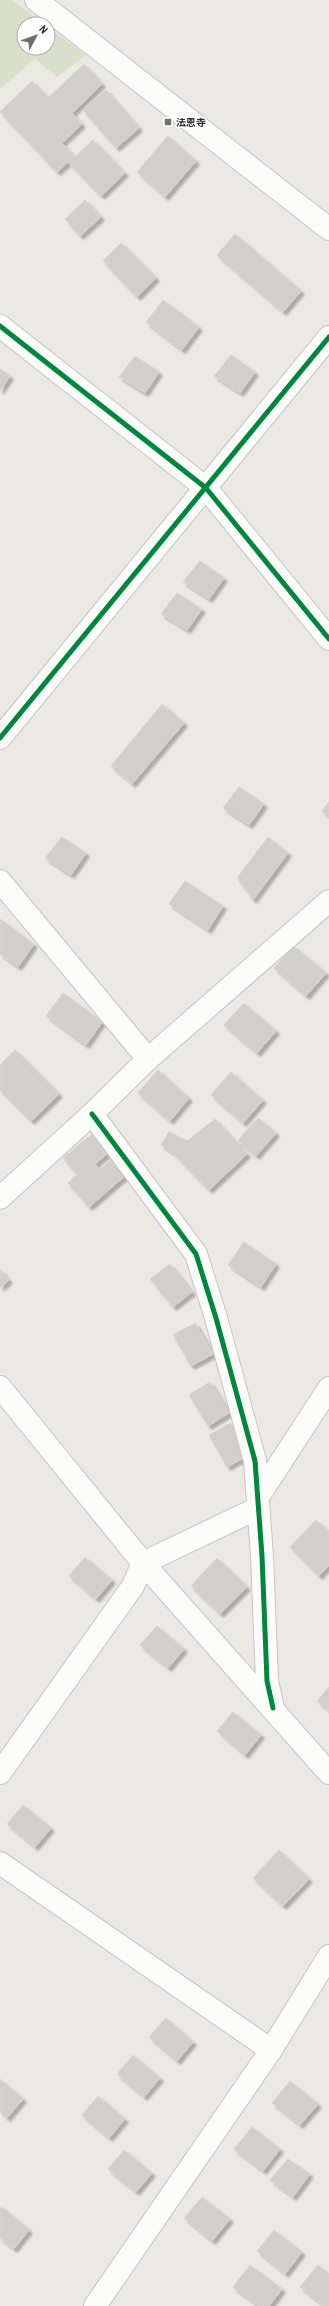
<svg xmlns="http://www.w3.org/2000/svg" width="329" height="2306" font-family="'Archivo Narrow','Noto Sans JP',sans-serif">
<defs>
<filter id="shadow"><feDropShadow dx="3.5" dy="3.5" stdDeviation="1" flood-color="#0004"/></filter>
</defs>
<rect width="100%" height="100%" fill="#ece8e4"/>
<path fill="#d8e0cc" d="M0 0H12L44 24H24V48H48V27L86 55 57 77 35 59 0 89Z"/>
<g fill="#d1cecb" stroke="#d7d4d0" filter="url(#shadow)">
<path d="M84 64 102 84 72 113 82 124 62 143 75 157 93 140 125 173 101 196 68 162 57 172 0 112 32 81 48 98Z"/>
<path d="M106 90 139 128 116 148 83 110Z"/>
<path d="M168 136 196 161 165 197 137 172Z"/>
<path d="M85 200 101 217 80 236 65 219Z"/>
<path d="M235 234 301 291 283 312 217 255Z"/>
<path d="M121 243 156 278 137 297 103 261Z"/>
<path d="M163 300 199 327 182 350 146 322Z"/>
<path d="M231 355 255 372 240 393 214 376Z"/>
<path d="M135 356 159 372 145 393 119 377Z"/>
<path d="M0 369 10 376 0 391Z"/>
<path d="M200 561 224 578 209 599 183 582Z"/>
<path d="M177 593 202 609 187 630 161 614Z"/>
<path d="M162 704 184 723 132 784 111 766Z"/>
<path d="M239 787 264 804 249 825 223 808Z"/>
<path d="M329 802V816L322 811Z"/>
<path d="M62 837 86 853 71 875 45 858Z"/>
<path d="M268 837 288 853 253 900 237 878Z"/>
<path d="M185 881 223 906 208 930 169 904Z"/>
<path d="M0 919 34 944 18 967 0 954Z"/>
<path d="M294 946 326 973 306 996 274 968Z"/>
<path d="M63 993 102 1022 86 1045 46 1016Z"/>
<path d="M244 1003 276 1031 257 1053 224 1025Z"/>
<path d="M15 1050 59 1094 31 1121 0 1090V1065Z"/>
<path d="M158 1070 189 1098 170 1121 138 1093Z"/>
<path d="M231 1072 263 1100 243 1123 211 1095Z"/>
<path d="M258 1118 276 1133 256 1156 238 1140Z"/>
<path d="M215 1119 247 1154 209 1190 173 1153 161 1145 169 1132 187 1141Z"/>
<path d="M92 1134 108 1153 95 1164 100 1170 112 1159 126 1175 89 1207 68 1183 77 1175 63 1158Z"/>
<path d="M244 1242 276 1264 261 1287 228 1265Z"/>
<path d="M170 1264 192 1292 173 1307 150 1279Z"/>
<path d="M0 1269 9 1280 0 1288Z"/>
<path d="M195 1323 213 1354 191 1366 173 1335Z"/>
<path d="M210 1382 229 1413 208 1426 189 1395Z"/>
<path d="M231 1423 249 1455 227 1467 209 1435Z"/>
<path d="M316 1520 329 1532V1565L319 1576 290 1547Z"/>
<path d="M85 1557 112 1580 96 1599 69 1576Z"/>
<path d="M217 1558 247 1587 220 1614 191 1586Z"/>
<path d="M157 1626 184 1649 168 1668 140 1645Z"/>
<path d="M329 1687V1711L317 1701Z"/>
<path d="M233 1712 261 1735 245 1755 217 1731Z"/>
<path d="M23 1805 51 1828 35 1847 7 1824Z"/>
<path d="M279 1850 309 1879 283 1906 253 1878Z"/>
<path d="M166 2018 193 2042 177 2061 149 2037Z"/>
<path d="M133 2055 160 2078 144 2097 117 2074Z"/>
<path d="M0 2079 23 2099 7 2118 0 2112Z"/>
<path d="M290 2081 318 2104 300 2125 272 2103Z"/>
<path d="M98 2096 125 2119 109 2138 82 2115Z"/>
<path d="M252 2127 280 2149 263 2171 234 2149Z"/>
<path d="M124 2150 152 2173 136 2192 108 2169Z"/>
<path d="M288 2159 310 2174 293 2197 270 2180Z"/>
<path d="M202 2197 230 2219 212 2241 184 2218Z"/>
<path d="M2 2207 29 2230 14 2249 0 2238V2209Z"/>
<path d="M274 2230 302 2252 285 2274 257 2251Z"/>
<path d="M250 2265 282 2289 269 2306H259L233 2287Z"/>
<path d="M318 2265 329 2275V2306H324L300 2287Z"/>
</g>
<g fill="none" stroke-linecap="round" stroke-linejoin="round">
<defs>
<g id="minor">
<path d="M0 326 206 488 329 639"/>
<path d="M0 881 148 1059"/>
<path d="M92 1114 196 1254 216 1318 255 1461 262 1556 267 1681 273 1708"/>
<path d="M0 1198 92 1114 148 1059 329 901"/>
<path d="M0 1387 143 1563 329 1773"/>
<path d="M258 1497 329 1388"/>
<path d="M0 1773 133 1586 143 1563 258 1508"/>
<path d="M0 1863 271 2050"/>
</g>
<g id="tertiary">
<path d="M36 0 329 229"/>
<path d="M0 738 329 337"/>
<path d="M95 2306 271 2050 329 1956"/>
</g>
</defs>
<use href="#minor" stroke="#c5c4c5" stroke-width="24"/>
<use href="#tertiary" stroke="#c5c4c5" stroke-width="24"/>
<use href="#minor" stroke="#fcfcfb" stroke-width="22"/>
<use href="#tertiary" stroke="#fcfcfb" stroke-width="22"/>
<defs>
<g id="cycleway">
<path d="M0 326 206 488 329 639"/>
<path d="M0 738 329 337"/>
<path d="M92 1114 196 1254 216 1318 255 1461 262 1556 267 1681 273 1708"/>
</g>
</defs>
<use href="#cycleway" stroke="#fff" stroke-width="8"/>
<use href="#cycleway" stroke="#00873e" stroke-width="5"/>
</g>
<rect fill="#706f6e" stroke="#fff" stroke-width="1.5" x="164" y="118" width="8" height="8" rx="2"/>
<g text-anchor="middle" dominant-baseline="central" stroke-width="3" stroke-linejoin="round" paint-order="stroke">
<g font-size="10" font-weight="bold" fill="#2e2e2e" stroke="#fff" text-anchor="start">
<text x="176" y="122">法恩寺</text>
</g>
</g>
<g transform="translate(36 36) rotate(49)"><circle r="19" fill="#ffffff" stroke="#ababab"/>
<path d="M0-3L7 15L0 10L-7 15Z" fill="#706f6e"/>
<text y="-6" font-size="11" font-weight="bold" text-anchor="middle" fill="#2e2e2e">N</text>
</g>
</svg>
